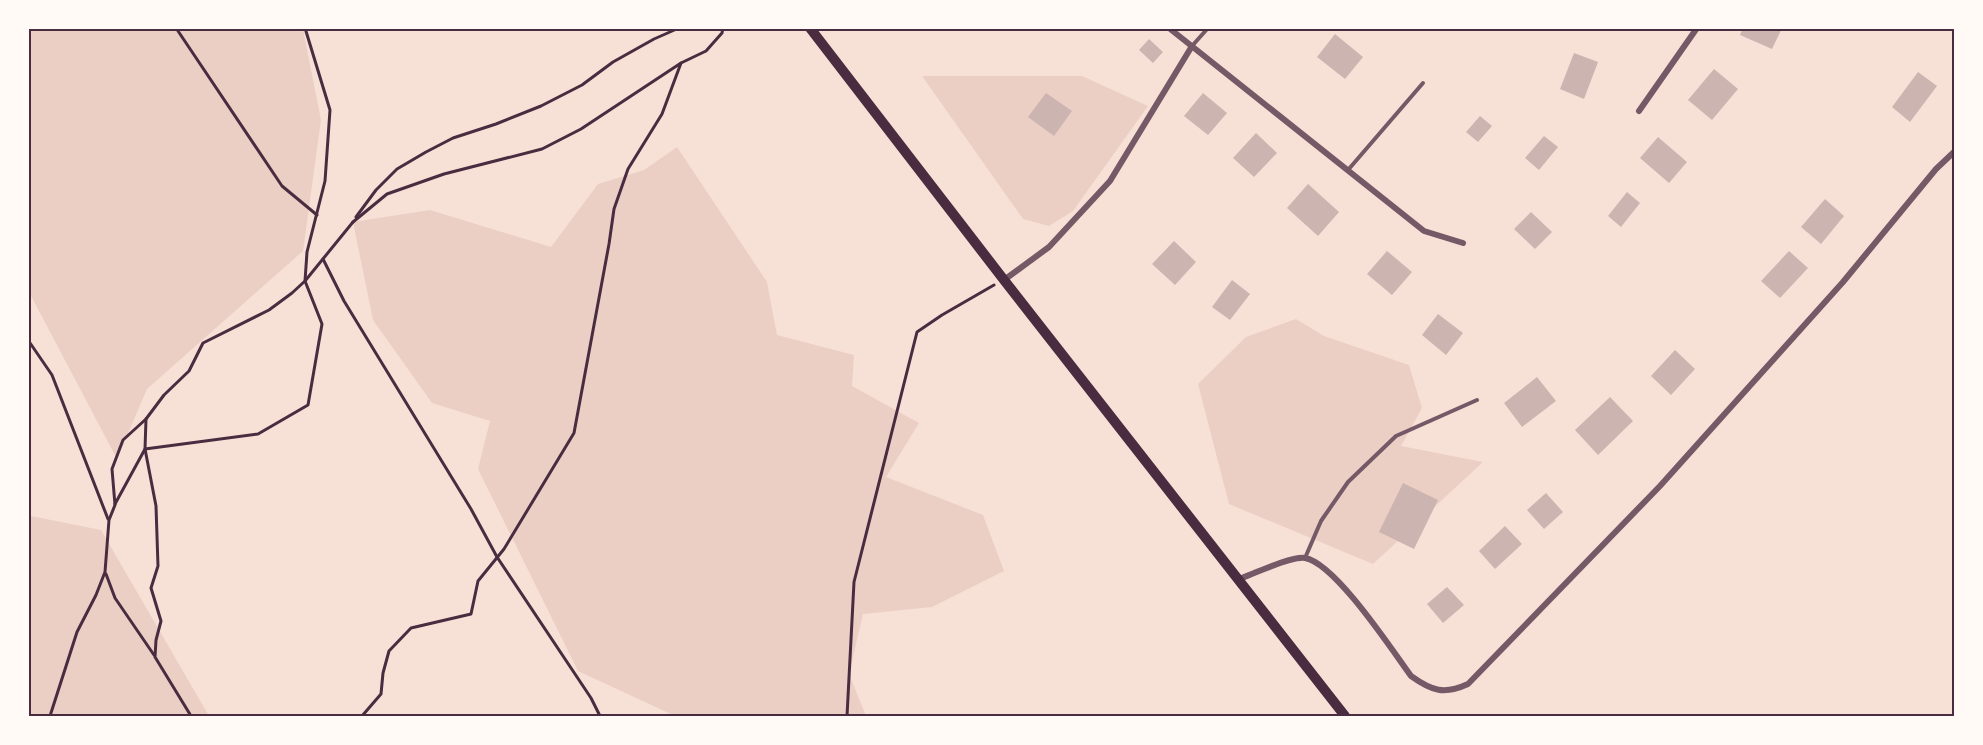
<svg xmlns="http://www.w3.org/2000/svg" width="1983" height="745" font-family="'Noto Sans',sans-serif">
<rect width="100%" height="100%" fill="#f7e1d7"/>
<g fill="#ebcfc5">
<path d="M28 29H303L321 120 303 251 147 389 117 459 29 292Z"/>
<path d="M922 76H1082L1148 106 1073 211 1049 226 1023 219Z"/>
<path d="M677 147 767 282 777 335 854 355 852 386 919 423 886 477 983 515 1004 571 932 607 863 614 849 674 866 716H675L578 671 478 469 490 421 432 403 373 320 353 222 430 210 551 247 598 184 644 170Z"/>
<path d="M1296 319 1324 336 1409 365 1422 408 1401 446 1483 462 1373 564 1229 504 1198 384 1246 337Z"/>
<path d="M31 516 101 530 209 716H29L28 520Z"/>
</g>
<g fill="#ccb4b1">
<path d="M1743 28H1782L1772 49 1740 35Z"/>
<path d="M1335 34 1363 57 1345 79 1317 57Z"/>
<path d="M1149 39 1163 52 1153 63 1139 50Z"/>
<path d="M1574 53 1598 62 1584 99 1560 89Z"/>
<path d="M1714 69 1738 89 1712 120 1688 100Z"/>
<path d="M1918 72 1937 86 1910 122 1892 107Z"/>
<path d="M1046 93 1072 111 1054 136 1028 117Z"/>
<path d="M1203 93 1227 113 1208 135 1184 116Z"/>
<path d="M1480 116 1492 126 1478 142 1466 132Z"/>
<path d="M1256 133 1277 153 1254 177 1233 158Z"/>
<path d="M1544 136 1558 147 1539 170 1525 158Z"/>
<path d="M1658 137 1687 162 1669 183 1640 158Z"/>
<path d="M1308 184 1339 212 1318 236 1287 208Z"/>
<path d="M1627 192 1640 203 1621 227 1608 216Z"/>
<path d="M1825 199 1844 216 1821 244 1801 227Z"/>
<path d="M1531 212 1552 232 1535 249 1514 229Z"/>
<path d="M1174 241 1196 262 1175 285 1152 264Z"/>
<path d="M1387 251 1412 272 1392 295 1367 274Z"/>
<path d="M1789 251 1808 268 1780 298 1761 281Z"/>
<path d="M1232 280 1250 294 1230 320 1212 307Z"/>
<path d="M1438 314 1463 333 1446 355 1422 335Z"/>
<path d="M1675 350 1695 369 1671 395 1651 376Z"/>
<path d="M1537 377 1556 401 1522 427 1504 403Z"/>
<path d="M1610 397 1633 421 1598 455 1575 430Z"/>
<path d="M1403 483 1438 500 1414 549 1379 532Z"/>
<path d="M1546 493 1563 512 1544 529 1527 510Z"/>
<path d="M1505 526 1522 544 1495 569 1479 551Z"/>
<path d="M1447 587 1464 605 1443 623 1427 604Z"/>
</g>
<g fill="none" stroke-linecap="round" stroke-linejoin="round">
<g stroke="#4a2c40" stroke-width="3">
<path d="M176 28 282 186 317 215"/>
<path d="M681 63 706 51 722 33 723 28"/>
<path d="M356 217 376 190 397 169 426 152 453 138 496 124 541 106 582 85 613 62 654 39 679 28"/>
<path d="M353 222 387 194 444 174 542 149 581 129 681 63 662 114 628 169 614 209 609 244 574 433 504 549 478 581 471 614 411 628 389 651 383 673 381 694 362 716"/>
<path d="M323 259 344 301 471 509 497 557 591 698 600 716"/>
<path d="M28 340 52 375 108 519"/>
<path d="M146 419 145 449 156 506 158 566 151 588 161 621 156 640 155 657 191 716"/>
<path d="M115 504 145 449 258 434 308 405 322 324 305 281 307 252 325 181 330 110 305 28"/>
<path d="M106 574 115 598 154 655"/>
<path d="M50 716 77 632 96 595 105 572 109 520 115 505 112 469 123 440 146 419 164 395 189 371 203 343 269 310 292 293 305 281 353 222"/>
<path d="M847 716 854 582 917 332 942 315 994 285"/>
</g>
<g stroke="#755966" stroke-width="4">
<path d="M1192 46 1208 28"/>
<path d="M1348 170 1423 83"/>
<path d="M1305 558 1321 521 1348 482 1396 436 1477 400"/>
</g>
<g stroke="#755966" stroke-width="6">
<path d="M1169 28 1424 231 1463 243"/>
<path d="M1639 111 1697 28"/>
<path d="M1004 280 1049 247 1110 181 1192 46"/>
<path d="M1239 579C1253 574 1291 556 1305 558 1335 563 1392 650 1411 676 1432 691 1444 695 1468 684L1660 486 1843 282 1936 169 1954 152"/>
</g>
<path stroke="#4a2c40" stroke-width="10" d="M810 28 1004 280 1345 716"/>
</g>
<rect width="1983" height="745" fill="none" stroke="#fffaf5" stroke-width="60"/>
<rect x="30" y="30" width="1923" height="685" fill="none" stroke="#4a2c40" stroke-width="2"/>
</svg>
